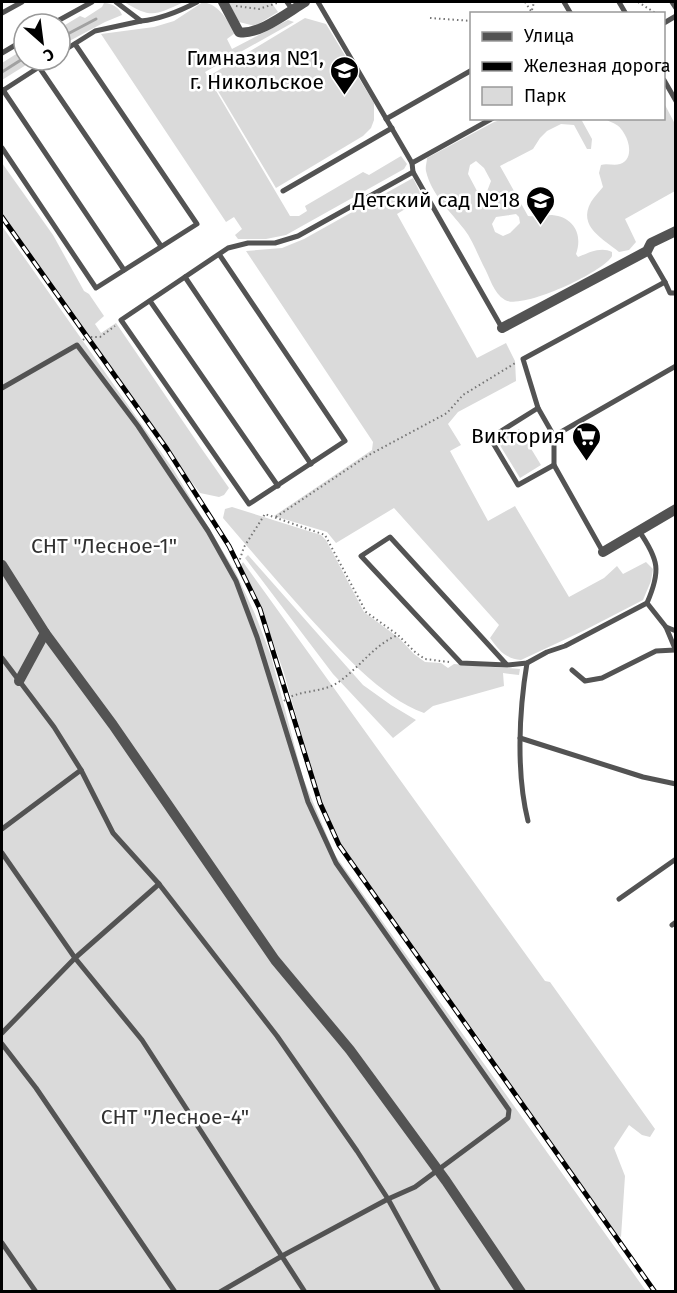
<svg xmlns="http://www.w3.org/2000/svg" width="677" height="1293" font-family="'Fira Sans',sans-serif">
<rect width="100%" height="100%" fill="#fff"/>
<g fill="#dadada" fill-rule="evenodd">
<path d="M124 2H184C155 15 152 19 124 2Z"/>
<path d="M203 2C220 5 227 20 235 33L227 39 232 49 288 20 294 22 205 72 290 216H299L307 211 305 206 363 172 369 175 401 156 407 164 404 169 286 235 266 239H238L235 235 242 229 234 217 226 222 101 34 154 27 174 21Z"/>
<path d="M228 2H271L278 12 255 26 239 22Z"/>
<path d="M104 3C112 3 120 8 122 15L105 22 60 46V28L80 16 85 18 102 7Z"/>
<path d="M305 18 326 24 374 103V120L371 128 363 136 276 188 209 76Z"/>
<path d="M24 49V60H34L2 80V63Z"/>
<path d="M664 103 675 124V191L625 219 636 242 629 250 619 252C604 239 577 227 591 202 594 197 599 192 603 187L599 173 601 165C607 163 614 166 620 164 635 159 629 138 621 129 618 124 610 122 605 119L664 118Z"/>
<path d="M507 118 581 119 592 139 591 149H587L574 125 561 124 547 131 540 138 533 149 500 166 528 216C536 217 544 215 552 215 574 217 583 235 576 254L578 257C588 253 601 246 612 252V256C604 272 522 310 505 300 493 293 490 277 483 265 477 253 472 239 464 229 450 211 431 194 426 171 425 167 427 162 427 158L494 122ZM476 161 484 168 491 181 486 194 482 195 477 191 468 174 470 165ZM516 214 519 217 520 223 510 233 503 236 495 232 492 224 496 217Z"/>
<path d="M2 163 53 235 84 291 89 294 104 316 95 324 101 333 116 323C154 378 190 433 229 488L224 495 219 497 200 493 169 453 2 220Z"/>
<path d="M413 178 423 198 397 214 477 358 506 343 515 361 516 381 458 412 448 424 461 445 450 451 488 521 515 506 569 597 604 578 617 566 623 574 646 562 653 569 651 581 643 600 583 631 521 660C504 658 499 650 490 638L499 625 394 508 336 543 327 532 274 516 372 450 373 442 246 251 282 248 304 239Z"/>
<path d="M2 226 173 469 236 573 255 614 271 656 303 778 335 855 646 1291H2Z"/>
<path d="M519 429 541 465 520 478 498 442Z"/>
<path d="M232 507 321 535 326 540 364 612 399 638 414 654 425 662 441 663 448 668 454 664 520 669 519 675 503 673 504 686 433 706 424 713C381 698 338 648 308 616 280 584 251 551 223 518L225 509Z"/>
<path d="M248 555 363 685 391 705 416 720 393 738 333 674 245 558Z"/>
<path d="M243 562 545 981 550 982 655 1129 650 1137 642 1135 629 1125 614 1148 625 1176 621 1237 614 1233 512 1089 485 1046 418 956 339 842 319 796 283 670 262 612 240 567Z"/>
</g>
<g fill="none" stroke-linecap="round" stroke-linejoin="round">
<g stroke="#a1a1a1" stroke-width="3">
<path d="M60 38 96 19"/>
<path d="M2 72 24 58"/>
</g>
<g stroke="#757575" stroke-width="2" stroke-dasharray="1.5 3" stroke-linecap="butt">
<path d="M525 2 533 14"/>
<path d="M638 2 657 14"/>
<path d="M236 6 259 9 280 2"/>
<path d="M532 10 534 2"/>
<path d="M430 18 472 21"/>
<path d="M83 340 86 337H100L115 326"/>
<path d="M276 517 367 456 447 413 463 395 517 362"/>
<path d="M237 568 244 547 265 514 325 535 366 612 398 635 416 653 425 659 449 662"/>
<path d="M284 701C296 690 322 693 337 683 359 669 373 645 398 635"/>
</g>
<g stroke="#535353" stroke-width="5">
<path d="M116 2 141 21C160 19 180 11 197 2"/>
<path d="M287 2 292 9"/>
<path d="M318 2 412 163 413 172 502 328"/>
<path d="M564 2 571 14"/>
<path d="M619 2 626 14"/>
<path d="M672 2 676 8"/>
<path d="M2 13 22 2"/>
<path d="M664 23 676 16"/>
<path d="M52 24 92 2"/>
<path d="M2 53 24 40"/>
<path d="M60 53 95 31 141 21"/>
<path d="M39 67 161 246"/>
<path d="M664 80 676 101"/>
<path d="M3 90 124 270"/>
<path d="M2 91 50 60"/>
<path d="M386 119 472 70"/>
<path d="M2 148 96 288 197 224 75 44"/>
<path d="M412 163 493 118"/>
<path d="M283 191 392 128"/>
<path d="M647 251 665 282 523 359 538 408 554 436 676 366"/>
<path d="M219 254 345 441 249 504 121 320 228 248 248 243H275L298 236 413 172"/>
<path d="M185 277 311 464"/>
<path d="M665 282 670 293H676"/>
<path d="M150 301 278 486"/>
<path d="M2 388 77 345 138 426 208 531 236 581 257 637 308 802 336 863 509 1110 508 1118 415 1187 388 1199 282 1256 220 1292"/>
<path d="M538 408 490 438 518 485 554 465"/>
<path d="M554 436V465L603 552"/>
<path d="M639 531C659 560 661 571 647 603"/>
<path d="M666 627 676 631"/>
<path d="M2 658 54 727 81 770 113 833 159 884 277 1036 357 1151 388 1199 439 1292"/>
<path d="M527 663C519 711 516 773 528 821"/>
<path d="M507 665 461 663 361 556 390 537 507 665 527 663 547 652 565 646 647 603 666 627 676 651"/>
<path d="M572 670 585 681 602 678 656 651 675 650"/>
<path d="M520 738 643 777 676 784"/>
<path d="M2 829 81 770"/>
<path d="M2 853 75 958 142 1040 305 1292"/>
<path d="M619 899 676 859"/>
<path d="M672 925 676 922"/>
<path d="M2 1033 75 958 159 884"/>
<path d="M2 1044 36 1088 175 1292"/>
<path d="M2 1243 36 1292"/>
</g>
<g stroke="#535353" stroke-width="10">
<path d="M223 2 239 32C258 36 288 12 305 2"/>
<path d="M502 328 647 251 651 243 676 231"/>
<path d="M603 552 676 509"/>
<path d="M2 565 45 633 113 725 275 960 350 1050 446 1181 521 1292"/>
<path d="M19 681 45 633"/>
</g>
<defs>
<path id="rail" d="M2 217 167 449 229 546 260 609 320 803 339 845 655 1292"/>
</defs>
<use href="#rail" stroke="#000" stroke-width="5"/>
<use href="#rail" stroke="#fff" stroke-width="3" stroke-dasharray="9" stroke-linecap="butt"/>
</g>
<defs>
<symbol id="school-pin" viewBox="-11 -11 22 30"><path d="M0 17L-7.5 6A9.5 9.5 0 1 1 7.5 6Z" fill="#000" stroke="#fff"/><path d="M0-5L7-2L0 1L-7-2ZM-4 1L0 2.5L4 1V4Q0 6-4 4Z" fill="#fff"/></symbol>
<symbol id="supermarket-pin" viewBox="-11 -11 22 30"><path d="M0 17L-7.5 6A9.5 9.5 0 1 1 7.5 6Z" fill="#000" stroke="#fff"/><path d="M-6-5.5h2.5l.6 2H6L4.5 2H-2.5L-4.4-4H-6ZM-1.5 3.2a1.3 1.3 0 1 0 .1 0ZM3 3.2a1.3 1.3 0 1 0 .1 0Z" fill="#fff"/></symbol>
</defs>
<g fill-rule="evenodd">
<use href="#school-pin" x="328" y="54" width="33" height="45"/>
<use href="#school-pin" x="524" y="184" width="33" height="45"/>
<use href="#supermarket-pin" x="570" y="420" width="33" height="45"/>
</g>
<g text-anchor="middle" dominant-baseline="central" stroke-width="5" stroke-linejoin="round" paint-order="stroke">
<g font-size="21" fill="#000" stroke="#fff" text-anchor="end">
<text x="324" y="58">Гимназия №1,<tspan x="324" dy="24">г. Никольское</tspan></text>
<text x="520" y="200">Детский сад №18</text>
<text x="565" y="436">Виктория</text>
</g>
<g font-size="21" fill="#313131" stroke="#fff">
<text x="104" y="546">СНТ "Лесное-1"</text>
<text x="175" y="1117">СНТ "Лесное-4"</text>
</g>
</g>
<rect width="677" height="1293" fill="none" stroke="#000000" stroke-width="6"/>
<rect x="470" y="12" width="195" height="108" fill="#ffffff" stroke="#999999" stroke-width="1.5"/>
<rect x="482" y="32" width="30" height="9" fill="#535353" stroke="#999999" stroke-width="1.5"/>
<text x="524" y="42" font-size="18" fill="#000000">Улица</text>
<rect x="482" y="62" width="30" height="9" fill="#000000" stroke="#999999" stroke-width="1.5"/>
<text x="524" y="72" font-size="18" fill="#000000">Железная дорога</text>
<rect x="482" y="87" width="30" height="18" fill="#dadada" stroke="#999999" stroke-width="1.5"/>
<text x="524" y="102" font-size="18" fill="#000000">Парк</text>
<g transform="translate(42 42) rotate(152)"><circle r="28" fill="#ffffff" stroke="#999999" stroke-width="1.5"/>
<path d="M0-4.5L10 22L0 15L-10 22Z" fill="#000000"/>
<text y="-9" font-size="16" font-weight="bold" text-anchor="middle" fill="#000000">С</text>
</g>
</svg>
